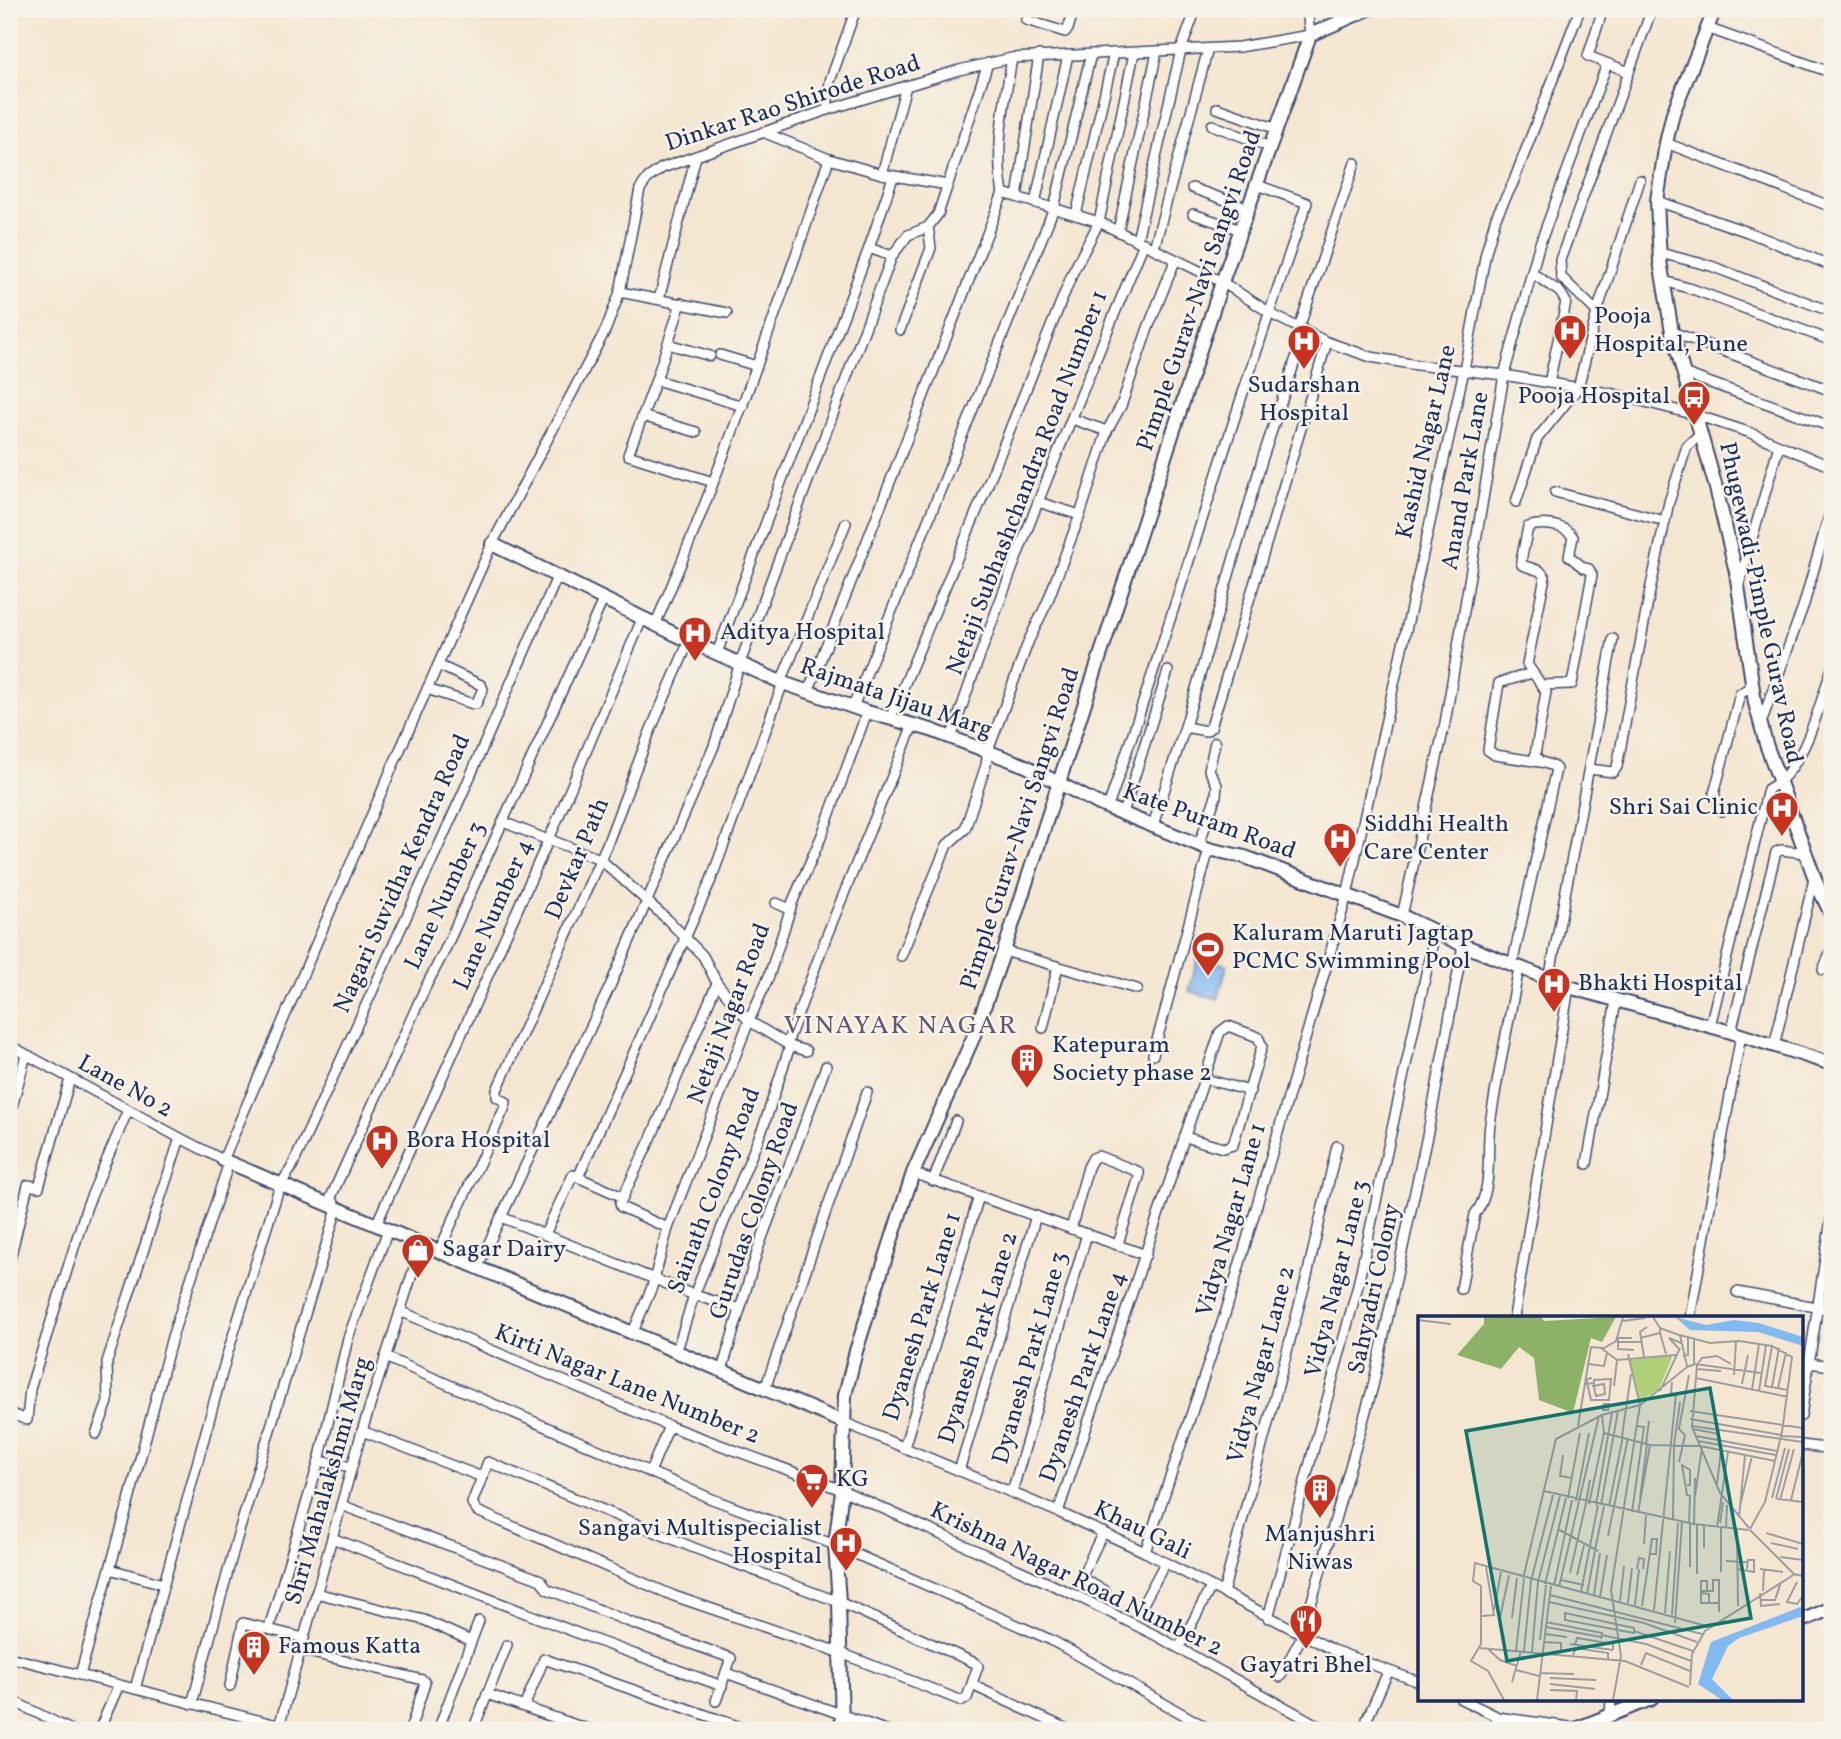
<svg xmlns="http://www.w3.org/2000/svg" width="1841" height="1739" font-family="Vollkorn,serif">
<rect width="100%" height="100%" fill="#f7f3e8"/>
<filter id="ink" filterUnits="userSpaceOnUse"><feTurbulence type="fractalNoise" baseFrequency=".0143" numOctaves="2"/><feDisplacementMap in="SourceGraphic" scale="14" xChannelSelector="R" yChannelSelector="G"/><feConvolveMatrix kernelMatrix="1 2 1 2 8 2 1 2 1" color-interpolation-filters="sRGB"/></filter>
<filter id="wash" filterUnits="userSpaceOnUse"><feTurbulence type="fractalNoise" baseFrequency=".00686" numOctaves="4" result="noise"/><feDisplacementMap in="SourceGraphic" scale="28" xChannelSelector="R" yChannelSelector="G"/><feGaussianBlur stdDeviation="1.57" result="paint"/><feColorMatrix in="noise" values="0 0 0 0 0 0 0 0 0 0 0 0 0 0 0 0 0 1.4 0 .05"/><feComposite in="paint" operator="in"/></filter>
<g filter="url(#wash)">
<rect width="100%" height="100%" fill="#f4e6d0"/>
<path fill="#81baf1" stroke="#4e74a8" stroke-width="2" d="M1198 958 1227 965 1218 999 1189 991Z"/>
</g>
<g filter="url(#ink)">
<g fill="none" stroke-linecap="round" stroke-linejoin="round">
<defs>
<g id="minor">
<path d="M1028 9 1026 20 1065 32 1068 29 1074 9"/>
<path d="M1603 9 1588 56 1629 72"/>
<path d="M1707 28 1827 71"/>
<path d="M1217 108 1277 129"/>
<path d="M827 110 830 81 856 9"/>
<path d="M1212 125 1270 147"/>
<path d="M763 132 829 159 882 174 948 185"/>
<path d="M1666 143 1832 207"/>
<path d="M882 174 906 86"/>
<path d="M1192 188 1248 208"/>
<path d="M1003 193 1099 222 1222 282 1275 316 1327 342 1371 357 1417 365 1504 375 1614 394 1696 415 1748 432 1832 467"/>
<path d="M1017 197 1039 55"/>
<path d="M1657 201 1748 232 1832 266"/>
<path d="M1035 203 1068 55"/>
<path d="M1193 214 1241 230"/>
<path d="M1076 215 1114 53"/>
<path d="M1118 231 1157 52"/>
<path d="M1137 240 1181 50 1196 9"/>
<path d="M869 248 892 256"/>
<path d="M1154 248 1208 49"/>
<path d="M1660 253 1711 266 1832 312"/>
<path d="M1532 273 1560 292 1566 302 1549 383"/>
<path d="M1664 281 1695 290 1832 341"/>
<path d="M620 292 727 313"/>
<path d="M659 299 696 156"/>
<path d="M681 303 656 380 628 455 713 482"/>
<path d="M1597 312 1640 180"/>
<path d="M1299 328 1355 163"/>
<path d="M900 330 931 248 928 227"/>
<path d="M1672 332 1832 391"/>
<path d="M668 344 710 356"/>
<path d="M720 355 757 366"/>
<path d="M1683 373 1832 427"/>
<path d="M656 380 743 406"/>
<path d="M642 416 696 432"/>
<path d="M1072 419 1107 431"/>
<path d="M1555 492 1665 521"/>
<path d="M1038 502 1080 515"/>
<path d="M1516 502 1537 439 1578 388 1597 312 1561 277 1560 260 1652 9"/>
<path d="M1739 584 1779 445"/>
<path d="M655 625C721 473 775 316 829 159"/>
<path d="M717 653 869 248 893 177"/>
<path d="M1532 673 1499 683 1488 750 1495 755 1540 762"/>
<path d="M781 682 846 523"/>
<path d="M427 689 473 704H476L483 689 481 685 438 665"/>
<path d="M808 692 1003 193C994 148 1005 102 1012 58"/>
<path d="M853 707 1054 208 1091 54"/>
<path d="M890 719 986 489 1073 272 1099 222 1134 53"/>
<path d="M1761 723 1804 604 1832 505"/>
<path d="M1185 727 1262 460 1305 331"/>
<path d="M951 738C1008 570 1076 406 1144 243"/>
<path d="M1589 769 1613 772 1617 767 1650 591 1669 502 1687 446 1701 433"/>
<path d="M1108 807C1177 607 1236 403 1307 203L1257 185"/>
<path d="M1722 811 1714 794 1740 694 1753 685"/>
<path d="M1123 813 1168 671"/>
<path d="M503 822 548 840"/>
<path d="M1153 825 1185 727 1206 731 1211 727 1327 342"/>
<path d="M548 839 600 859 668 920 703 956 717 983 749 1021 790 1046 806 1051"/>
<path d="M1199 844 1216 796 1217 785 1209 770 1215 742"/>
<path d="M776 903 790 909"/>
<path d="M1402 916 1445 723 1504 375 1539 246 1607 64"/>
<path d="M1004 951 1137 989"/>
<path d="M901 956 947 845 965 829 986 765 988 751 1029 640 1047 603 1080 515 1107 431 1121 406 1148 328 1175 261"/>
<path d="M1512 965 1556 769 1553 766 1539 761 1535 755 1546 692 1527 664 1545 577 1540 571 1522 565 1521 561 1528 527C1541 522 1565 524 1573 537L1569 556 1584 568 1589 569 1592 575 1572 684 1543 685"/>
<path d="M1823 970 1832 949"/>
<path d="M1549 980 1613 639"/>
<path d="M1710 1026 1768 789C1805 771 1819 705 1832 668"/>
<path d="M1043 1028 1058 966"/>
<path d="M1731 1032 1776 852 1781 850 1805 853"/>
<path d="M788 1041 827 935 913 725"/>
<path d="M9 1045 180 1138 223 1160 391 770 492 544 606 329 620 292 640 189 648 178 662 168 827 110 959 70 1012 58 1239 47 1310 35 1307 9"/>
<path d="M1774 1046 1814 879"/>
<path d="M1153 1055 1209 849"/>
<path d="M1205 1079 1250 1091"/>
<path d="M9 1118 26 1055"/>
<path d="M1587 1164 1616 1001"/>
<path d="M913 1173 1146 1255"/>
<path d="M579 1175 711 880 783 683"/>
<path d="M933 1181 956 1121"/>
<path d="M501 1217 694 1295 740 1309"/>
<path d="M376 1225 553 830 642 619"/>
<path d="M668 1228 621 1207 620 1203 651 1138 717 983"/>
<path d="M1071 1229 1088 1167 1093 1158 1098 1156 1139 1172V1177L1118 1244"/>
<path d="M545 1234 573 1175 623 1197"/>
<path d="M439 1251 505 1107 506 1102 497 1097V1090L608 842 649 734 689 641"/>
<path d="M9 1263 28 1185 39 1187 70 1079"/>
<path d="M478 1266 611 984 714 746 740 663 892 256 908 235 928 227 938 214 988 63"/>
<path d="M1461 1289 1475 1214C1494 1191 1486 1152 1490 1124 1498 1072 1509 1020 1519 968"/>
<path d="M1737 1292 1832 1310"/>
<path d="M400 1311 669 1426 842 1490 1077 1596 1157 1636 1326 1730"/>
<path d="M1514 1317 1569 987"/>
<path d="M1690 1317 1741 1035"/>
<path d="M633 1332 652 1287 668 1228 749 1021 769 976 793 901 822 835 867 712"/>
<path d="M677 1350 694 1295 764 1125 790 1046"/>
<path d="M385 1357 712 1499 835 1545 1051 1640 1211 1730"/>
<path d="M1809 1363 1832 1366"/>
<path d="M722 1370 758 1249 826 1066"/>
<path d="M765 1389 867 1092"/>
<path d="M9 1413 27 1420 30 1389 87 1206 128 1110"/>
<path d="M1801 1416 1832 1213"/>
<path d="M843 1422 1058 1512 1145 1552 1333 1650 1419 1682"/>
<path d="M362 1431 482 1477"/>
<path d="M96 1434 108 1402 107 1362 180 1138"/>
<path d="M1801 1445 1832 1449"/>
<path d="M904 1448 979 1196"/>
<path d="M319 1461 352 1467"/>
<path d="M488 1462 694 1548 839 1602 975 1663 978 1666 967 1698 962 1701 841 1653 674 1596 477 1511 472 1503Z"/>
<path d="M959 1471 1036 1216"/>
<path d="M650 1472 669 1426"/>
<path d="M1012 1492 1087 1234"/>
<path d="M341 1505 541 1580 547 1589 627 1621 731 1658 716 1701"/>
<path d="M1058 1512 1220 1032 1228 1026 1258 1037 1262 1046 1233 1145 1223 1148 1185 1137"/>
<path d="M1103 1532 1081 1578 1105 1591"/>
<path d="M332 1538 598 1641 722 1686"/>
<path d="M1145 1552 1227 1308 1347 895 1464 370 1486 252 1496 217 1513 183 1580 9"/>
<path d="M110 1569 163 1584"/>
<path d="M316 1593 424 1620 471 1641"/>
<path d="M1223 1593 1307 1276 1337 1146"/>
<path d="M1144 1602 1165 1563"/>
<path d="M1268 1618 1357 1289 1432 946"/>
<path d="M269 1628 319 1461 348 1338 388 1230"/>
<path d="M1179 1648 1211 1587"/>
<path d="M300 1650 423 1680 425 1683 410 1730"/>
<path d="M9 1657 297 1730"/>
<path d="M726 1673 885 1730"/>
<path d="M80 1675 129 1501 172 1337 229 1162"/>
<path d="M1280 1677 1302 1636 1373 1386 1430 1122 1463 945"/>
<path d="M972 1685 1069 1730"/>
<path d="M230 1686 243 1623 304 1638"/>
<path d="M135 1689 227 1355 280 1185 291 1169 462 795 557 577"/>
<path d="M487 1694 590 1730"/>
<path d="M9 1699 71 1730"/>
<path d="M1461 1699 1494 1715 1516 1730"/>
<path d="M192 1704 237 1538 337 1209 331 1197 425 988 443 954 603 600"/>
<path d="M524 1707 544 1659 749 1730"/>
<path d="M1610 1716 1611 1699"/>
<path d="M1367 1719 1388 1672"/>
<path d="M99 1730 119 1685"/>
<path d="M278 1730 362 1431 422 1243"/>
<path d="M438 1730 479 1621"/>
<path d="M473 1730 507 1645"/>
<path d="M1497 1730V1717L1577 1728"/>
</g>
<g id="tertiary">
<path d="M1715 9 1673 113 1666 143 1657 201 1660 261 1672 332 1716 488 1736 572 1755 703 1766 744 1818 887 1832 916"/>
<path d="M492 544 689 641 783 683 867 712 931 730 1026 766 1099 804 1209 849 1245 857 1402 916 1463 945 1569 987 1731 1032 1832 1064"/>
<path d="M223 1160 843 1422"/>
<path d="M1801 1621 1832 1608"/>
<path d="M842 1730 839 1602 835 1545 842 1490 845 1395 856 1351 913 1173 973 1038 1004 951 1222 282 1310 35 1369 9"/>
<path d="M1573 1730 1651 1699"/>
</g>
</defs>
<use href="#minor" stroke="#3c4a6f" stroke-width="12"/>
<use href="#tertiary" stroke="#3c4a6f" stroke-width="16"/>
<use href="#minor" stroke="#fff" stroke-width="9"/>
<use href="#tertiary" stroke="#fff" stroke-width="12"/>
</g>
</g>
<defs>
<symbol id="hospital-pin" viewBox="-11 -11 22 30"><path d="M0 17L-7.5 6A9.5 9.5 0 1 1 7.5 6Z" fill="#c8321e" stroke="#f7f3e8"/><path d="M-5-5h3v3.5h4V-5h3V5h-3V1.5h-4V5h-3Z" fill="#fff"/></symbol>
<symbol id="bus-pin" viewBox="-11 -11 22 30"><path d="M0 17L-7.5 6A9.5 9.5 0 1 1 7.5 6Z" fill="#c8321e" stroke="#f7f3e8"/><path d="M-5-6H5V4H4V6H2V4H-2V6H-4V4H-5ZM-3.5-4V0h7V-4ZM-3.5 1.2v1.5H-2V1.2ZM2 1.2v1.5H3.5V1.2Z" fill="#fff"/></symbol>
<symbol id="stadium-pin" viewBox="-11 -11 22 30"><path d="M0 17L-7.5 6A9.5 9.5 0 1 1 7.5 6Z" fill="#c8321e" stroke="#f7f3e8"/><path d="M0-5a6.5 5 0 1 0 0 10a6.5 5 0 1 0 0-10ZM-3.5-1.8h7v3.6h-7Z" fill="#fff"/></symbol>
<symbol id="building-pin" viewBox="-11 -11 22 30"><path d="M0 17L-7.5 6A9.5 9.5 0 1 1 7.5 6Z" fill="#c8321e" stroke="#f7f3e8"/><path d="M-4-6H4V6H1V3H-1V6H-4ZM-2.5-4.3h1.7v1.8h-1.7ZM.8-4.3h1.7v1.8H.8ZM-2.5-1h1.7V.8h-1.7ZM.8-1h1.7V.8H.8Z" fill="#fff"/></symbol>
<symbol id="shop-pin" viewBox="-11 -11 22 30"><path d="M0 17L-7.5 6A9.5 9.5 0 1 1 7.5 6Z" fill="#c8321e" stroke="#f7f3e8"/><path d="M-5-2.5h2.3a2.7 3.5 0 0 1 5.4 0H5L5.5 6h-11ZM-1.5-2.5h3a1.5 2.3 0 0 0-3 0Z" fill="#fff"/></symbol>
<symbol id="supermarket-pin" viewBox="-11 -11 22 30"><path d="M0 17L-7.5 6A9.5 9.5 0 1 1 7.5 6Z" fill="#c8321e" stroke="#f7f3e8"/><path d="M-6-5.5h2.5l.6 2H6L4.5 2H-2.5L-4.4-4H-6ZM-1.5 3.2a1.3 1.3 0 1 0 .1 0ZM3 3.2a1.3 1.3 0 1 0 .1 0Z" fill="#fff"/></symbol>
<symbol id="restaurant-pin" viewBox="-11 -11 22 30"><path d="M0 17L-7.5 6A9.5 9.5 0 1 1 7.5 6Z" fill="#c8321e" stroke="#f7f3e8"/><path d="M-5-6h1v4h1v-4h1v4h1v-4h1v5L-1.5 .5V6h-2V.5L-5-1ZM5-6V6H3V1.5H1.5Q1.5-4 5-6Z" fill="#fff"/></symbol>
</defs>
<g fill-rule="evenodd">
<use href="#hospital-pin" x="1551" y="312" width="38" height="52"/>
<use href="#hospital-pin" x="1285" y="322" width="38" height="52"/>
<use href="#bus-pin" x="1675" y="378" width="38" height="52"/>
<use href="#hospital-pin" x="676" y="614" width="38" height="52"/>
<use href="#hospital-pin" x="1763" y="789" width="38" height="52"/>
<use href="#hospital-pin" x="1321" y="820" width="38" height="52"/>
<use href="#stadium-pin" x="1189" y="929" width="38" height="52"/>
<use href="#hospital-pin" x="1535" y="965" width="38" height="52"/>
<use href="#building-pin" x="1008" y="1041" width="38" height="52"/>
<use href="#hospital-pin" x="363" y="1122" width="38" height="52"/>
<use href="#shop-pin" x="399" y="1231" width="38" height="52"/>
<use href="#supermarket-pin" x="793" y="1461" width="38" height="52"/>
<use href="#building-pin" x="1301" y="1471" width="38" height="52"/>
<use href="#hospital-pin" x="827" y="1524" width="38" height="52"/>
<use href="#restaurant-pin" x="1287" y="1602" width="38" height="52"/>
<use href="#building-pin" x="235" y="1628" width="38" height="52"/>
</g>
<g text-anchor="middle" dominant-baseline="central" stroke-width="5" stroke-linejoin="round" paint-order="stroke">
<g font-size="24" fill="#1b2f5e" stroke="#f7f3e8">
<text transform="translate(793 104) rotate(-18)">Dinkar Rao Shirode Road</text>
<text transform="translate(1200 291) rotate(-71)">Pimple Gurav-Navi Sangvi Road</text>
<text transform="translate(1427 442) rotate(-77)">Kashid Nagar Lane</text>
<text transform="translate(1466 481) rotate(-80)">Anand Park Lane</text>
<text transform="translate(1028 483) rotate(-69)">Netaji Subhashchandra Road Number 1</text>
<text transform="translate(1760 603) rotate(78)">Phugewadi-Pimple Gurav Road</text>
<text transform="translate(896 699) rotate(19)">Rajmata Jijau Marg</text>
<text transform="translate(1209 822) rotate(20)">Kate Puram Road</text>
<text transform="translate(1021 829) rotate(-72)">Pimple Gurav-Navi Sangvi Road</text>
<text transform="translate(578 859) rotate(-67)">Devkar Path</text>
<text transform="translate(403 874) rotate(-66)">Nagari Suvidha Kendra Road</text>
<text transform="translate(446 896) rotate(-65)">Lane Number 3</text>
<text transform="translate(494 915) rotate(-66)">Lane Number 4</text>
<text transform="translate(730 1014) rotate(-69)">Netaji Nagar Road</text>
<text transform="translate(125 1087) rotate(29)">Lane No 2</text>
<text transform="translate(715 1191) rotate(-69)">Sainath Colony Road</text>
<text transform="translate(755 1211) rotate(-71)">Gurudas Colony Road</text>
<text transform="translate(1232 1220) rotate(-74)">Vidya Nagar Lane 1</text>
<text transform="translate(1338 1279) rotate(-76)">Vidya Nagar Lane 3</text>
<text transform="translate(1375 1289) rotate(-78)">Sahyadri Colony</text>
<text transform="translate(923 1317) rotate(-73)">Dyanesh Park Lane 1</text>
<text transform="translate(979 1338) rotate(-73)">Dyanesh Park Lane 2</text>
<text transform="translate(1031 1358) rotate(-74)">Dyanesh Park Lane 3</text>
<text transform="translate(1262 1365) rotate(-75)">Vidya Nagar Lane 2</text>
<text transform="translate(1084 1377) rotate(-71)">Dyanesh Park Lane 4</text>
<text transform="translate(627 1385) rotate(22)">Kirti Nagar Lane Number 2</text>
<text transform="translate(329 1481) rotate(-74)">Shri Mahalakshmi Marg</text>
<text transform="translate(1142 1531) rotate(26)">Khau Gali</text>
<text transform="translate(1076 1580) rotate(26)">Krishna Nagar Road Number 2</text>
</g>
<g font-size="24" fill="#1b2f5e" stroke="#f7f3e8" text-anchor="start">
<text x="1594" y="317">Pooja<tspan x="1594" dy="28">Hospital, Pune</tspan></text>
<text x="1304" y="386" text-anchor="middle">Sudarshan<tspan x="1304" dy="28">Hospital</tspan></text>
<text x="1670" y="397" text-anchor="end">Pooja Hospital</text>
<text x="720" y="633">Aditya Hospital</text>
<text x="1758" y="808" text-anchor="end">Shri Sai Clinic</text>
<text x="1364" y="825">Siddhi Health<tspan x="1364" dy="28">Care Center</tspan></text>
<text x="1232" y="934">Kaluram Maruti Jagtap<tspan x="1232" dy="28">PCMC Swimming Pool</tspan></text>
<text x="1578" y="984">Bhakti Hospital</text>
<text x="1052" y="1046">Katepuram<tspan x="1052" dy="28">Society phase 2</tspan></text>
<text x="406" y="1141">Bora Hospital</text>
<text x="442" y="1250">Sagar Dairy</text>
<text x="836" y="1480">KG</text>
<text x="822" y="1529" text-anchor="end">Sangavi Multispecialist<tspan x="822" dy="28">Hospital</tspan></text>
<text x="1320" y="1535" text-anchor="middle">Manjushri<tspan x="1320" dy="28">Niwas</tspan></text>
<text x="278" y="1647">Famous Katta</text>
<text x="1306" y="1666" text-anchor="middle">Gayatri Bhel</text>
</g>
<g font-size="26" letter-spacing="2" fill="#605673" stroke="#f7f3e8">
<text x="901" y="1026">VINAYAK NAGAR</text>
</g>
</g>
<g transform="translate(1418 1316)">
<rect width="385" height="385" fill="#f4e6d0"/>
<path d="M255 39 241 73 222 85 212 44Z" fill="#b0d077"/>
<path d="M66 1H123L126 5 198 1 184 26 173 22 155 97 121 84 116 42 101 31 83 53 39 39 66 8Z" fill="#8cb268"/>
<path d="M257 1 288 9 316 4 341 7 385 21V30L340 16 272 14ZM385 290V300L321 322 310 330 294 363 315 384H304L280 368 293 326Z" fill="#81baf1"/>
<path fill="none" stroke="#9d9da2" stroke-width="2" d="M235 1 242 12 258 18 292 27 321 25 354 30 374 41 364 116 347 186 332 213M0 4 33 8M205 5 227 2M242 17 248 38M262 19 269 50M214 22H200V33L216 34M222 22 242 17V12M276 22V48M201 26H223M354 30 347 70 370 74M183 32 199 44 258 39M262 34 251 22 263 27M265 40 270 39V21M226 41 222 16 229 11M170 48 186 50 189 37M279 49 274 111 302 177 331 212M279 49 284 42 299 40 313 48M269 51 277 48 343 57M279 53 303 55M316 59 318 25M278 62 370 81M167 68H169L176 67V64L193 63 191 84H173L170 71 169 68V63L174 62M324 68 330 39M174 70H176L185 68H186L187 78 178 80 177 76 176 70V67M196 70 199 44M354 71 361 32M360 72 368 36M334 74 341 28M242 75 262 32M341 75 348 29M186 88H191L190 94H185ZM272 95 385 112M272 103 363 119M160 110 173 31 186 32 198 25 205 1M274 110 385 126M275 113 301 118M186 117 232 129 282 130 357 145M204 120 213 58M278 120 359 135M363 120 385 121M280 125 358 139M228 128 231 105M145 139 142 160 154 162M261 146 267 119 261 113 271 59M299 168 303 134M269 169H272V154L264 149 269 179 272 180 271 207M126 175 276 208 331 214M277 180 284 132M150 182 162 117M354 182 367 132M222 183 229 128M358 183 371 133M359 183 385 186M362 184 376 133M373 184 385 136M158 185 171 117M168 187 172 164M171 188 186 117 184 99M178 189 194 97M183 189 200 95M191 190 205 120M322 190 334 140M214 196 226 111 219 110M220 197 232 129M321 201 327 139M255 203 256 129 262 86M302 207 305 186M276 208 277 162M279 209V258M299 211 310 136M308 212 309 189M140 213 180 235M319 213 320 290M332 214 376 258 385 260M348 217 385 228M190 220 210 122M353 227 380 233M226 228 228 199M286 232V210M177 234 186 190M362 241 385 244M308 245 329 246M272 251V208M219 253 221 242 226 243 225 253M320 253 336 256V244H330L329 253M342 253 365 256M303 256V211M152 257 168 187M159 259 166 229M105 263 138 123 184 99 222 89 269 51M143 264 166 269M379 266 369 286 379 288 385 280M127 268 148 182M136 270 154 184M141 271 181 100M289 275V265H283V275H295V264H301V287M345 275 346 254M163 276 180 189M342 277 343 290 362 288M169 278 177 235M132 279 284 318M176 279 182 237M182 281 189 239M342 284H357L363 266M202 285 206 250M131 286 226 307 279 326M291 286V278L283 277V287H301V296M210 287 214 252M217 289 221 253M224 290 234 223H239L238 238H232M76 294 83 256M236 294 258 78 253 77 254 66M147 297 216 312V317L147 304ZM247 297 252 235M254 299 260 207M64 300 76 299 68 251M82 302 91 259M94 302 99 262M128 306 184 317 183 323M257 307 264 206M128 311 183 321M216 315 275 335M127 318 149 321M183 319 228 328 273 345M122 324 128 269M127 326 143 327V335M152 328 195 334M157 329 159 322 195 328V334M62 332 207 345 271 371M70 333 82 344 99 350M98 335 106 263M106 335 113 265 135 179M114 336 120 266 142 180M155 339 158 332 190 337V344M223 349 228 337 272 355M98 354 121 360M122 357 156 358M132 362 178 364M94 366 103 335M132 368 177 373M272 369 274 338 287 315 377 258M132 374 159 375 158 384M86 384 70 355 53 345 63 328V270L55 265 57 247 292 311M119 384 133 270M195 384 203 340 193 274 222 89 210 38"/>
<path fill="#0f766e" fill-opacity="0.15" stroke="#0f766e" stroke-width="3.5" d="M292 72 333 302 89 345 48 115Z"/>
<rect width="385" height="385" fill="none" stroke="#1b2f5e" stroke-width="3.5"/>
</g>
<rect width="1841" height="1739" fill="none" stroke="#f7f3e8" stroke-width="35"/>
</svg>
